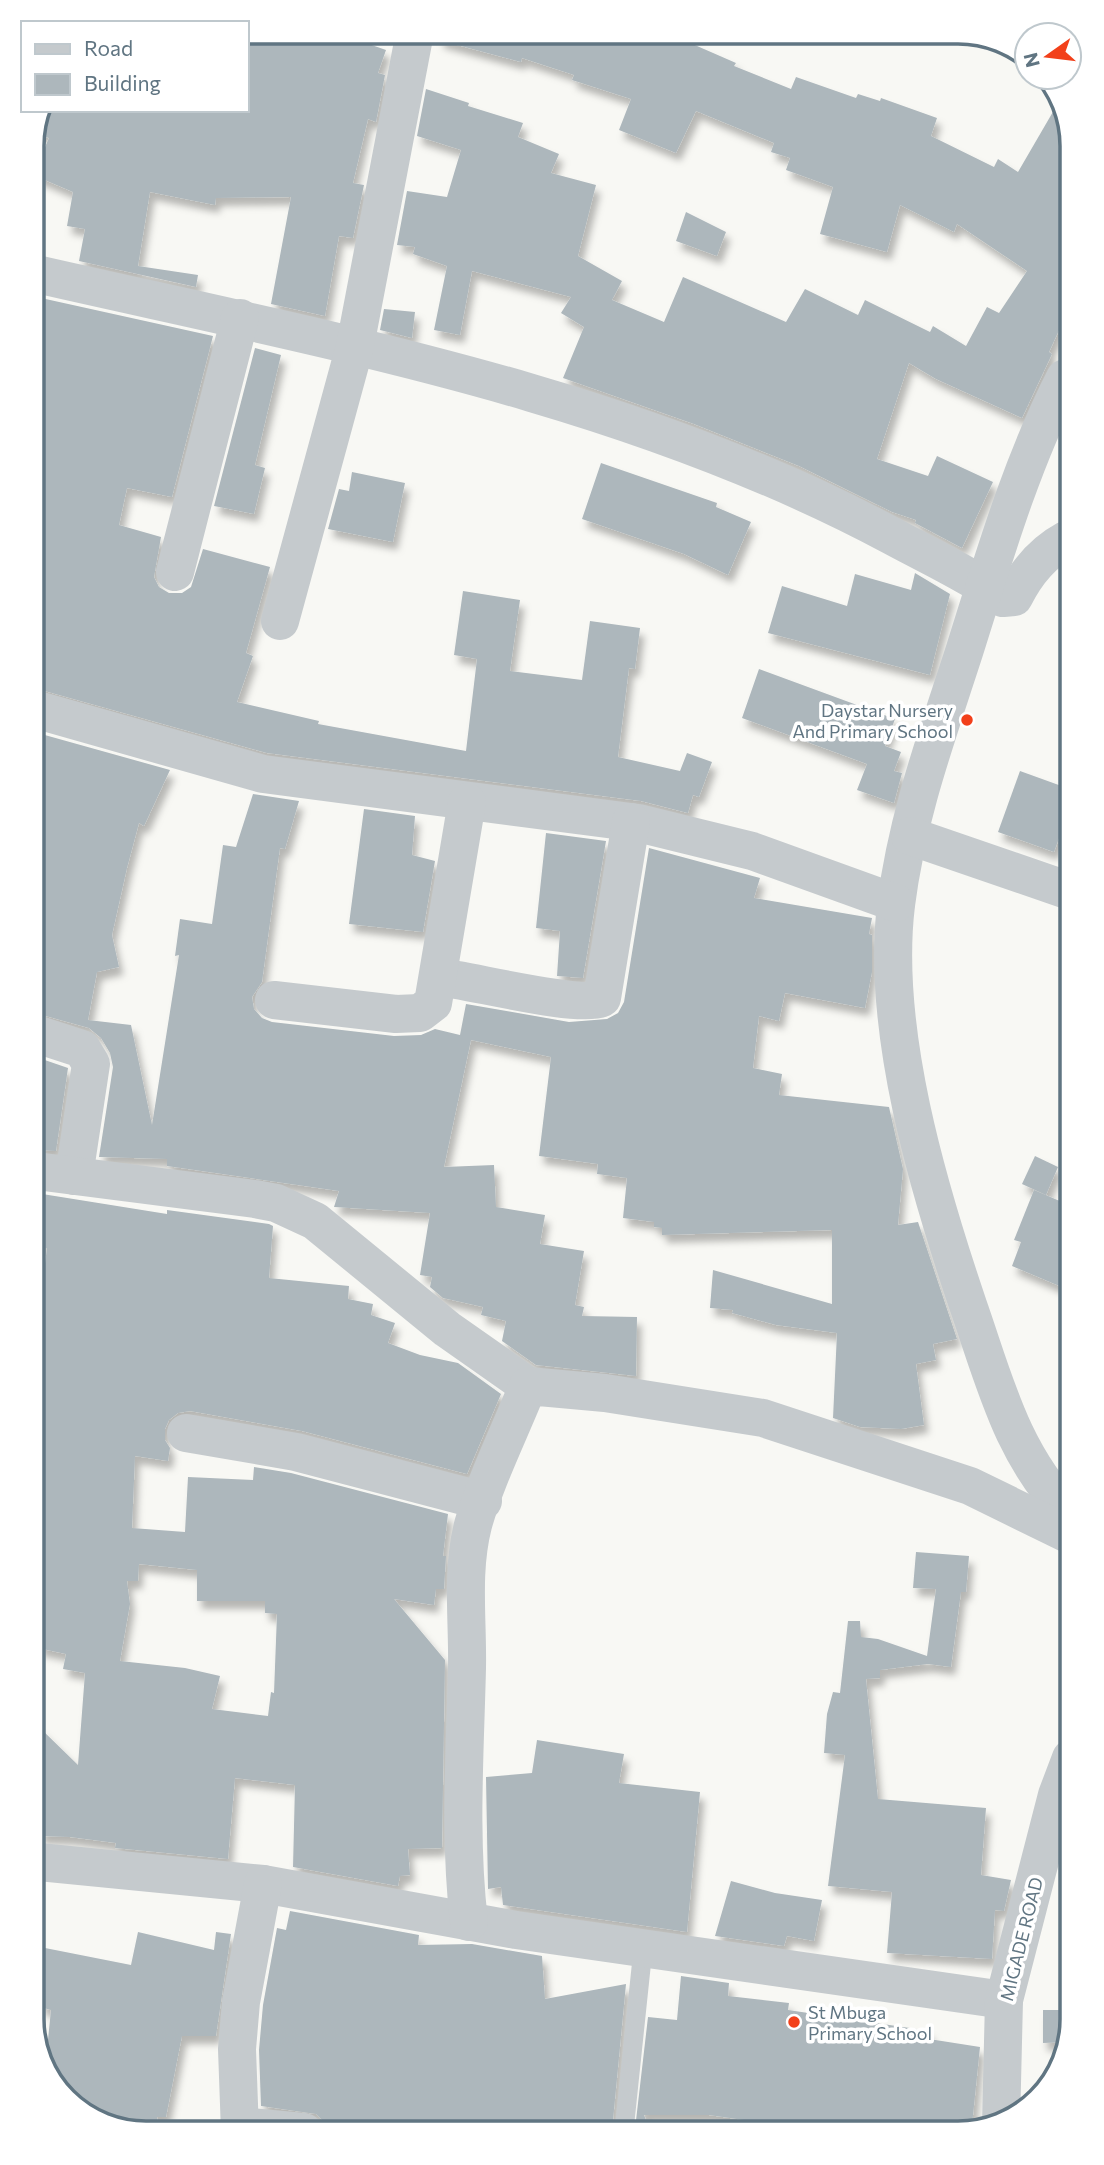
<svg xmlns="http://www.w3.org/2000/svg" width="1104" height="2165" font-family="Commissioner,sans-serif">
<defs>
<filter id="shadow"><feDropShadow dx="4.5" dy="8" stdDeviation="3.5" flood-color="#0004"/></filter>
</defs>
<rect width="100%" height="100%" fill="#f8f8f4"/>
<g fill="#adb7bc" fill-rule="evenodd" filter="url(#shadow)">
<path d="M247 32H334L386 50 378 73 385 75 376 122 368 119 353 183 364 185 353 238 339 236 325 316 271 304 291 197 216 198 215 205 150 192 138 266 198 275 196 287 79 261 85 229 67 226 73 192 33 175 49 138 34 133 44 110H247Z"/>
<path d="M440 32H580L613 42 616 32H665L736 63 734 66 791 89 796 77 856 98 858 94 880 101 881 98 937 118 931 136 994 167 998 159 1018 172 1061 98 1064 102 1065 317 1049 352 1052 354 1022 418 936 379 909 363 877 459 928 476 937 456 993 482 962 548 915 523 916 520 892 512 799 466 694 424 563 378 584 327 561 313 571 297 472 271 460 335 434 330 447 266 413 254 415 247 397 245 407 191 447 197 461 150 417 136 426 89 469 103 468 106 523 123 518 137 559 154 551 173 596 185 578 256 622 281 612 300 664 322 683 277 786 322 805 289 858 315 865 300 930 332 933 326 966 346 987 307 999 313 1027 271 957 224 954 232 900 205 887 252 820 234 833 187 786 170 790 158 771 152 774 143 696 111 676 153 619 130 631 99 572 80 574 75 522 58 521 62 439 40Z"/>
<path d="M686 212 726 232 717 256 676 241Z"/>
<path d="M32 296 213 336 172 497 127 488 119 525 161 537 154 577 159 587 169 593H182L191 587 203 549 270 567 246 653 253 656 237 702 319 721 318 724 466 751 477 659 454 655 463 591 520 600 510 671 582 680 590 621 640 628 635 669 629 668 618 757 680 771 687 753 712 762 699 797 693 795 688 813 641 801 267 753 34 688Z"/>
<path d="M384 309 415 312 412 338 380 330Z"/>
<path d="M255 348 281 355 255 465 265 468 254 514 214 506Z"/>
<path d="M601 463 717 503 716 507 751 522 728 575 684 554 582 519Z"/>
<path d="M352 472 405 483 393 542 328 529 339 489 349 491Z"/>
<path d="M915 573 950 594 930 675 768 633 782 586 847 606 855 574 911 590Z"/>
<path d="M759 669 895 719 885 746 901 752 894 771 902 773 894 803 857 790 867 764 742 718Z"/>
<path d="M34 732 170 770 144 826 139 823 127 868 112 935 119 967 97 972 88 1020 131 1025 152 1125 179 955 175 956 180 919 212 924 223 845 236 847 253 794 299 801 285 849 280 848 262 982 252 997 254 1009 262 1018 272 1022 394 1036 421 1035 435 1029 460 1035 466 1004 569 1022 607 1019 618 1013 624 1002 649 848 760 878 754 898 872 918 869 934 872 935V972L865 1008 785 993 779 1021 759 1016 753 1068 782 1074 779 1095 889 1107 903 1169 898 1225 918 1222 957 1339 933 1344 936 1360 916 1364 924 1425 901 1429 860 1427 833 1418 837 1333 776 1325 732 1313 733 1310 710 1308 713 1270 832 1304V1230L662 1235V1228L654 1227V1222L623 1218 627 1178 597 1174 598 1164 539 1156 551 1057 471 1040 444 1167 494 1165 496 1207 545 1215 540 1244 584 1251 575 1305 584 1307 582 1316 637 1317 636 1376 536 1365 502 1341 506 1321 481 1315 483 1307 443 1298 430 1287 432 1277 420 1275 430 1213 334 1207 339 1191 167 1166V1159L99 1157 113 1067 110 1053 101 1038 89 1028 35 1013Z"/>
<path d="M1020 771 1067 788V816L1054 852 998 832Z"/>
<path d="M364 809 415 816 412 855 435 861 423 932 349 924Z"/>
<path d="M546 833 606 841 583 978 557 976 560 931 536 928Z"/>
<path d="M36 1057 68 1068 56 1151 36 1150Z"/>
<path d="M1035 1156 1058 1167 1046 1195 1022 1184Z"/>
<path d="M1034 1190 1069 1205V1290L1012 1266 1021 1242 1014 1240Z"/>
<path d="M36 1193 167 1214V1210L269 1224 273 1226 269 1278 349 1286 348 1299 373 1304 371 1315 395 1323 388 1343 420 1355 458 1363 501 1394 467 1474 302 1431 190 1411 178 1413 169 1420 165 1429V1440L170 1448 168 1461 135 1456 132 1528 185 1532 188 1477 253 1480 254 1467 291 1473 448 1514 443 1556H446L444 1589H436L434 1605 394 1599 445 1660 442 1848 408 1849 410 1875 400 1876 398 1886 293 1867 295 1785 235 1778 228 1859 115 1848 116 1843 70 1837 39 1836V1727L78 1765 85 1673 63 1669 66 1654 38 1648 37 1325 47 1248H37ZM139 1564 197 1570V1601H265V1613L277 1614 274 1693 271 1692 268 1716 212 1709 220 1676 185 1668 120 1661 130 1604 127 1581H138Z"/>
<path d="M916 1552 969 1556 966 1592H961L951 1667 928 1664 880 1670V1678L866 1679 878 1799 986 1808 981 1875 1011 1880 1004 1911 995 1910 992 1959 887 1953 892 1892 828 1886 845 1755 824 1753 827 1714 833 1692 840 1693 848 1621H860L861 1637 878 1639 927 1656 936 1589 913 1588Z"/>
<path d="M537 1740 624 1754 619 1783 700 1792 687 1932 503 1905 501 1887 488 1889 486 1777 532 1773Z"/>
<path d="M731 1881 775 1893 822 1900 814 1941 787 1936 784 1946 715 1936Z"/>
<path d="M290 1911 419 1935 418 1945 472 1944 542 1956 545 1999 626 1984 613 2120 616 2129 325 2131 324 2122 316 2114 261 2106 259 2050 263 2005 277 1928 286 1930Z"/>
<path d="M138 1932 214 1950 216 1932 231 1934 216 2036H182L166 2117H157L158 2133H138L82 2114 45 2069 51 2010 40 2007V1974L45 1948 131 1965Z"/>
<path d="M681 1976 729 1983 728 1996 789 2003 788 2010 930 2031 929 2039 980 2047 972 2125 743 2127 744 2120 709 2115H644L649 2128 635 2129 648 2017 677 2020Z"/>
<path d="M1043 2010H1072L1066 2042 1043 2043Z"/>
</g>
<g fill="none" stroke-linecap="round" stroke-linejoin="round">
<path stroke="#c5cacd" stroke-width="19" d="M625 2121 643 1949"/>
<g stroke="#c5cacd" stroke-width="38">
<path d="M32 273C325 340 625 393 892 536 929 556 968 574 1003 598L1014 597C1026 573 1042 553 1066 540"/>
<path d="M1065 378C1021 464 994 557 965 649 938 733 907 816 896 905 881 1030 928 1187 968 1305 995 1382 1011 1453 1070 1514"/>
<path d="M175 572 240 318"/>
<path d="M280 621 355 346 415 32"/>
<path d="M34 709 263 774 638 823 752 851 896 903"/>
<path d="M910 836 1067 890"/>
<path d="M438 977C469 980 580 1009 602 998L631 822"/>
<path d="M274 1000 396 1014 420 1013 433 1003 467 802"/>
<path d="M36 1034 82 1049 91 1064 74 1176"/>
<path d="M36 1171 255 1199 276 1203 315 1221 447 1329 528 1386"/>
<path d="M186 1433 296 1452 483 1501"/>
<path d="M39 1862 263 1884 516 1930 1004 2000"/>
<path d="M469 1922C459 1837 465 1753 467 1668 468 1620 461 1572 473 1525 485 1481 511 1429 528 1386L605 1393 763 1418 970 1486 1070 1535"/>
<path d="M1001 2125 1004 2000 1057 1795 1071 1758"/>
<path d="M240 2126 304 2132"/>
<path d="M240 2132 237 2049 241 2002 263 1884"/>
</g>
</g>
<g fill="#f2401a" stroke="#fff" stroke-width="2.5">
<circle cx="967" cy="720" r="7"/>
<circle cx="794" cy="2022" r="7"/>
</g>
<g text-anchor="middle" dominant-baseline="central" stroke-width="7" stroke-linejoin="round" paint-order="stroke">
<g font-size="18" fill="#607582" stroke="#fff" text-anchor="end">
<text x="953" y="710">Daystar Nursery<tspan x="953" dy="21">And Primary School</tspan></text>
<text x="808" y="2012" text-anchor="start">St Mbuga<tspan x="808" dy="21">Primary School</tspan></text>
</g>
<g font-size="18" fill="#607582" stroke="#fff">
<text transform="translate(1021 1939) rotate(-76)">MIGADE ROAD</text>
</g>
</g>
<path d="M0 0H1104V2165H0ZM146 44H958A102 102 0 0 1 1060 146V2019A102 102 0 0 1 958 2121H146A102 102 0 0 1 44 2019V146A102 102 0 0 1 146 44Z" fill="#fff" fill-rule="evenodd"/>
<path fill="none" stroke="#607582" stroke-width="3.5" d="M146 44H958A102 102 0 0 1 1060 146V2019A102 102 0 0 1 958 2121H146A102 102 0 0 1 44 2019V146A102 102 0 0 1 146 44Z"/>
<rect x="21" y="21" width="228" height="91" fill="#ffffff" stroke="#bfc8cd" stroke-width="2"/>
<rect x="35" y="44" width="35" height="10" fill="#c5cacd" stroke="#bfc8cd" stroke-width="2"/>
<text x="84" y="56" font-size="21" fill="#607582">Road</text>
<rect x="35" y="74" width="35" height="21" fill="#adb7bc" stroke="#bfc8cd" stroke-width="2"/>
<text x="84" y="91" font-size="21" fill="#607582">Building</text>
<g transform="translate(1048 56) rotate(256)"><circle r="33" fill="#ffffff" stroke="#bfc8cd" stroke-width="2"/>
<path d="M0-5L12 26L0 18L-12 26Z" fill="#f2401a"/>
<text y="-10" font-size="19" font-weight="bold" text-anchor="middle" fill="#607582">N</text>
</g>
</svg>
